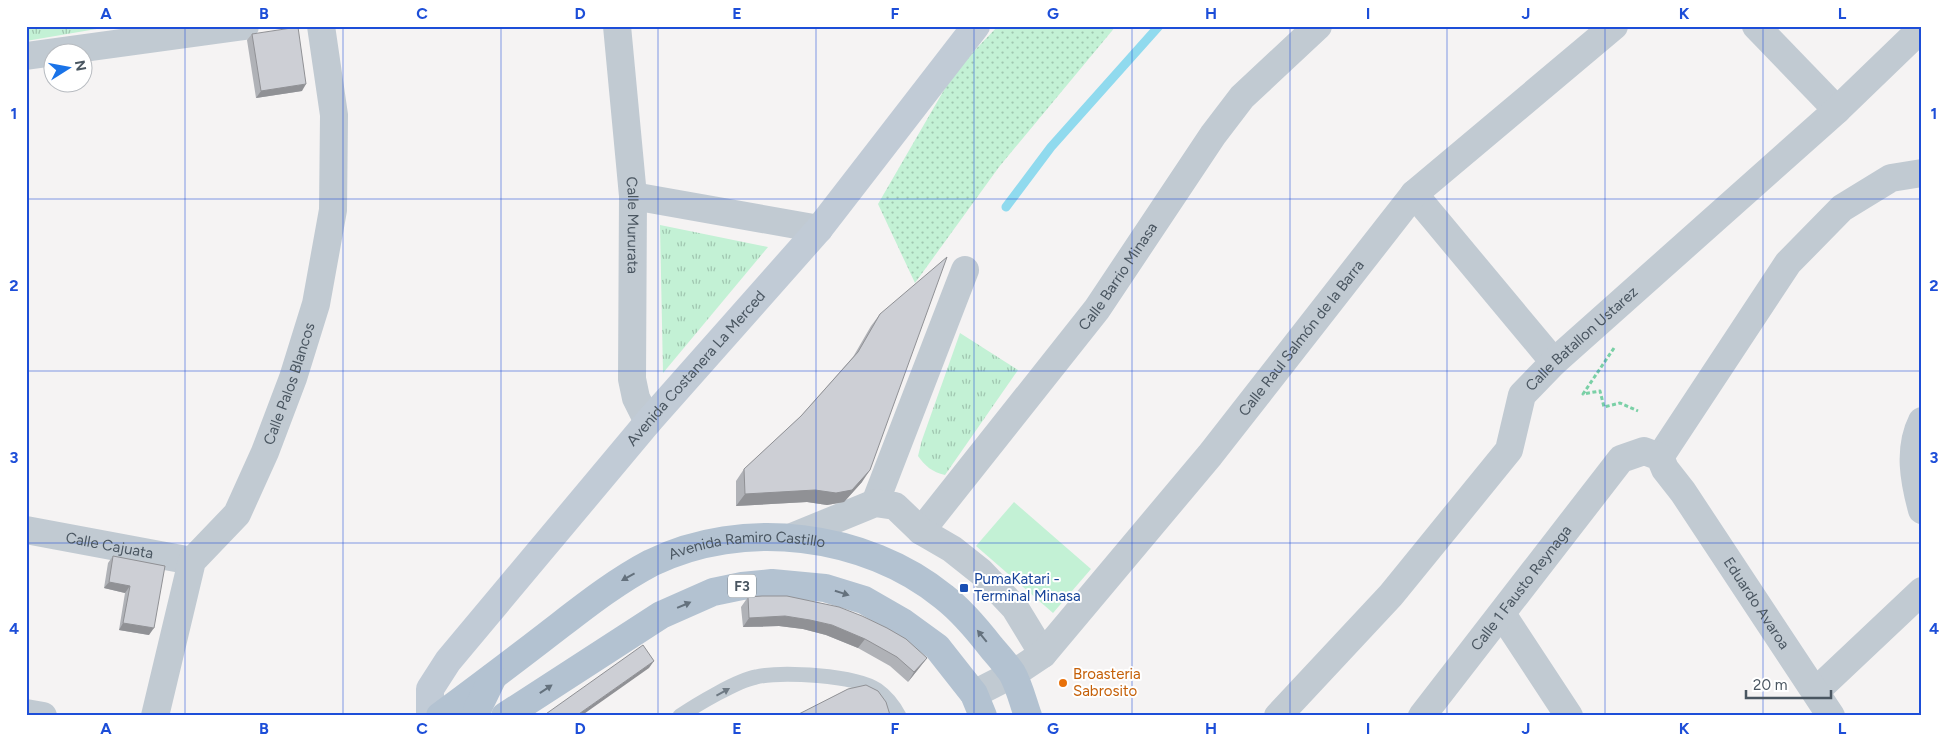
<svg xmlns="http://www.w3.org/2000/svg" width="1948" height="742" font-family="Figtree,sans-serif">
<defs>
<pattern id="grass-dots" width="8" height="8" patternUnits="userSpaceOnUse" patternTransform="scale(1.25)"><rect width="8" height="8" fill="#c3f1d5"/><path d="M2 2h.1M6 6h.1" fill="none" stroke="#a0c6b0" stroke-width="1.8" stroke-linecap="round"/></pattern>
<pattern id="park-tufts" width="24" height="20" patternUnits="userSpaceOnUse" patternTransform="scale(1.25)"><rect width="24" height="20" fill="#c3f1d5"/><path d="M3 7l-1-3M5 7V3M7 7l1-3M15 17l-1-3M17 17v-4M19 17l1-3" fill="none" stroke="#a0c6b0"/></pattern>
</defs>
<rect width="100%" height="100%" fill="#f5f3f3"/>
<path fill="url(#grass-dots)" d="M998 26H1116L999 167 915 283 878 204 955 71Z"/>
<g fill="url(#park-tufts)">
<path d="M26 26H114L26 41Z"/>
<path d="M660 225 768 247 663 373Z"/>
<path d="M960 333 1018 370 945 475C932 472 925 466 918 456L922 440Z"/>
</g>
<path fill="#c3f1d5" d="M1014 502 1091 569 1053 613 976 546Z"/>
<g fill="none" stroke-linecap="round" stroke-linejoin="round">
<path stroke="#90daee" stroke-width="9" d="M1006 207 1051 147 1159 26"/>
<path stroke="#7ad0a6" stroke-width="3" stroke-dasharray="4 2.5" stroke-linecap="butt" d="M1614 348 1583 394 1600 391 1604 407 1620 403 1638 411"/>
<path stroke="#c1cad2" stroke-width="15" d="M680 716C696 705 738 680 756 677 782 671 855 675 877 690 887 697 893 705 899 716"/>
<g stroke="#c1cad2" stroke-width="28">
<path id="s1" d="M617 26 633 196 632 379 636 398 648 422"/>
<path d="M1756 26 1837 110"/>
<path d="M26 56 245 26"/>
<path d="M1414 194 1554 362"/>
<path d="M633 196 819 229"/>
<path d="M1922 421C1908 449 1914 481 1922 510"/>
<path d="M1660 457 1788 263 1842 208 1891 178 1922 173"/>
<path d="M875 503 965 270"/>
<path id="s2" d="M26 530 192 561"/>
<path id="s3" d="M921 531 1097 309 1213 135 1242 97 1318 26"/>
<path d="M792 537 875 503 895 506 921 531 952 549 981 572 1015 608 1043 654"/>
<path d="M1502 614 1569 716"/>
<path d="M1816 691 1922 591"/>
<path id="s4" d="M974 694 1013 674 1043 654 1210 455 1414 194 1614 26"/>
<path d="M26 713 43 716"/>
<path id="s5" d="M155 716 192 561 237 514 265 452 293 378 316 304 333 210 334 115 321 26"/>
<path id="s6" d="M1278 716 1391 595 1509 450 1522 395 1554 362 1837 110 1922 28"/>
<path id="s7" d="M1422 716 1621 459 1644 451 1660 457 1665 469 1683 492 1831 716"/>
</g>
<path stroke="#c1cbd6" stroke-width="28" id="s8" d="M430 716V689L448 661 648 422 819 229 976 26"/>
<g stroke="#b3c2d1" stroke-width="28">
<path id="s9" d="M440 716C475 690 511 663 546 636 580 610 613 583 651 563 742 518 866 533 944 597 962 611 977 629 991 647 998 655 1006 664 1012 673 1019 685 1023 702 1028 716"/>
<path d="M477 716V710L493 677"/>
<path d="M505 716 661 615 713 592 742 586 772 583 825 588 864 600 904 623 937 647 974 694 983 716"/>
</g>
</g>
<g fill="#b0b2b7">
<path d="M252 34 302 91 256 98 247 40Z"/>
<path d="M880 314 862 482 844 502 827 505 807 502 736 506V481L744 469 801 416 853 357 871 326Z"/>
<path d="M113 556 165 566 149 635 119 630 125 593 104 588 108 563Z"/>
<path d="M748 597 927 658 908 682 890 666 858 648 826 635 803 629 779 626 743 627 741 607Z"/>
</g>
<g fill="#909195">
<path d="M306 84 302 91 256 98 261 91Z"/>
<path d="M870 470 862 482 844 502 827 505 807 502 736 506 745 494Z"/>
<path d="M109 582 130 586 125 593 104 588Z"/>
<path d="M785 616 810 620 832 625 865 639 858 648 826 635 803 629 779 626 743 627 749 618Z"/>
<path d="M123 623 154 628 149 635 119 630Z"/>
<path d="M927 658 920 667 908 682 914 672Z"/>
<path d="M654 661 649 668 581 716H576Z"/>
</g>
<g fill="#cdcfd5" stroke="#909195">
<path d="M298 27 306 84 261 91 252 34Z"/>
<path d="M947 257 870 470 852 490 836 493 815 490 745 494 744 469 801 416 858 352 880 314Z"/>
<path d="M113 556 165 566 154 628 123 623 130 586 109 582Z"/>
<path d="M762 596H787L839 607 862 616 887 628 906 639 927 658 914 672 897 657 865 639 832 625 810 620 785 616 749 618 748 597Z"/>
<path d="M643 645 654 661 576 716H543Z"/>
<path d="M866 685 878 691 886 702 890 715V716H795L848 689Z"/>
</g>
<defs><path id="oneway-solid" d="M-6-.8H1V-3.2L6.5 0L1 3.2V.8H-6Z" transform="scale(1.25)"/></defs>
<g fill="#64717d">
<use href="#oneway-solid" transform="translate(628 577) rotate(151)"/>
<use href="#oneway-solid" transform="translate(842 593) rotate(18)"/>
<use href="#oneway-solid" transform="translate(684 605) rotate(-23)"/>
<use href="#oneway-solid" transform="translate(982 636) rotate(-129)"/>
<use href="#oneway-solid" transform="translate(546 689) rotate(-34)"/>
</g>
<use fill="#6e7983" href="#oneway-solid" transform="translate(723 692) rotate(-29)"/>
<path fill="none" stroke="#1d4ed8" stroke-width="1" stroke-opacity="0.55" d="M185 26V716M343 26V716M501 26V716M658 26V716M816 26V716M974 26V716M1132 26V716M1290 26V716M1447 26V716M1605 26V716M1763 26V716M26 199H1922M26 371H1922M26 543H1922"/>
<rect fill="#1a4fb4" stroke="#fff" stroke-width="2" x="959" y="583" width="10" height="10" rx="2.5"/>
<circle fill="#e8710a" stroke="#fff" stroke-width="2" cx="1063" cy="683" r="5"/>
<g text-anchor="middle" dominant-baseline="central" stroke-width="4" stroke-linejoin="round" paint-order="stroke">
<rect fill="#fff" stroke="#808990" stroke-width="1" x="728" y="574.5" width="28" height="23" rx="4"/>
<g font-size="14" font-weight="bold" fill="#4a5661">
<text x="742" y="586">F3</text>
</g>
<g font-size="15" fill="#4a5661" stroke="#fff">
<text stroke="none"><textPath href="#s1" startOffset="200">Calle Mururata</textPath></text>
<text stroke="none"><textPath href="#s3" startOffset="322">Calle Barrio Minasa</textPath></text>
<text stroke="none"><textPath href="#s4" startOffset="488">Calle Raul Salmón de la Barra</textPath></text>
<text stroke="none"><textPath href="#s6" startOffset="491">Calle Batallon Ustarez</textPath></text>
<text stroke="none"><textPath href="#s8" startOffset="444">Avenida Costanera La Merced</textPath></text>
<text stroke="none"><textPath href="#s5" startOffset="365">Calle Palos Blancos</textPath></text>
<text stroke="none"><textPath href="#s2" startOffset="85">Calle Cajuata</textPath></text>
<text stroke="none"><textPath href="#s9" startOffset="360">Avenida Ramiro Castillo</textPath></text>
<text stroke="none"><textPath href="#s7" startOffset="162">Calle 1 Fausto Reynaga</textPath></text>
<text stroke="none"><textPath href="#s7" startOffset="542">Eduardo Avaroa</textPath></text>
</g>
<g font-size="15" fill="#164399" stroke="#fff" text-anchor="start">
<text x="974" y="579">PumaKatari -<tspan x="974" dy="17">Terminal Minasa</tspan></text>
</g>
<g font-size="15" fill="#c56008" stroke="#fff" text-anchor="start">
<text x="1073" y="674">Broasteria<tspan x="1073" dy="17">Sabrosito</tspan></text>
</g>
</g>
<rect width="1948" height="742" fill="none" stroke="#ffffff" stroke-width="55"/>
<g transform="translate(68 68) rotate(79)"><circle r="24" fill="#ffffff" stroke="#b7bbc0"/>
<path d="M0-4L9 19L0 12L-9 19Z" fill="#1a73e8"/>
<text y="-8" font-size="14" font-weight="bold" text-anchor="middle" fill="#4a5661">N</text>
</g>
<path d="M1746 690v8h85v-8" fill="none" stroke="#4a5661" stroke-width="2.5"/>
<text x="1753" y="690" font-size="15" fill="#4a5661" stroke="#ffffff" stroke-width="4" paint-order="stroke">20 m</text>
<rect x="28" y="28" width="1892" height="686" fill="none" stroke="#1d4ed8" stroke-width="2"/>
<g font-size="16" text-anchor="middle" font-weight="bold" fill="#1d4ed8">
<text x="106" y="19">A</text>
<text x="264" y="19">B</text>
<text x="422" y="19">C</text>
<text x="580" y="19">D</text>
<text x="737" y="19">E</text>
<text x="895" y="19">F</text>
<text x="1053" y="19">G</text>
<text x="1211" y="19">H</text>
<text x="1368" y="19">I</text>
<text x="1526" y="19">J</text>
<text x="1684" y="19">K</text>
<text x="1842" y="19">L</text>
<text x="14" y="119">1</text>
<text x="1934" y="119">1</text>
<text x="14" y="291">2</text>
<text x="1934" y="291">2</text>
<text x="14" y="463">3</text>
<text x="1934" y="463">3</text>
<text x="14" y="634">4</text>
<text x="1934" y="634">4</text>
<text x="106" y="734">A</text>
<text x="264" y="734">B</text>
<text x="422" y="734">C</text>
<text x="580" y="734">D</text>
<text x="737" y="734">E</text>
<text x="895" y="734">F</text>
<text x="1053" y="734">G</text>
<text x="1211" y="734">H</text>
<text x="1368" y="734">I</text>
<text x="1526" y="734">J</text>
<text x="1684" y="734">K</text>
<text x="1842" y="734">L</text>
</g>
</svg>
